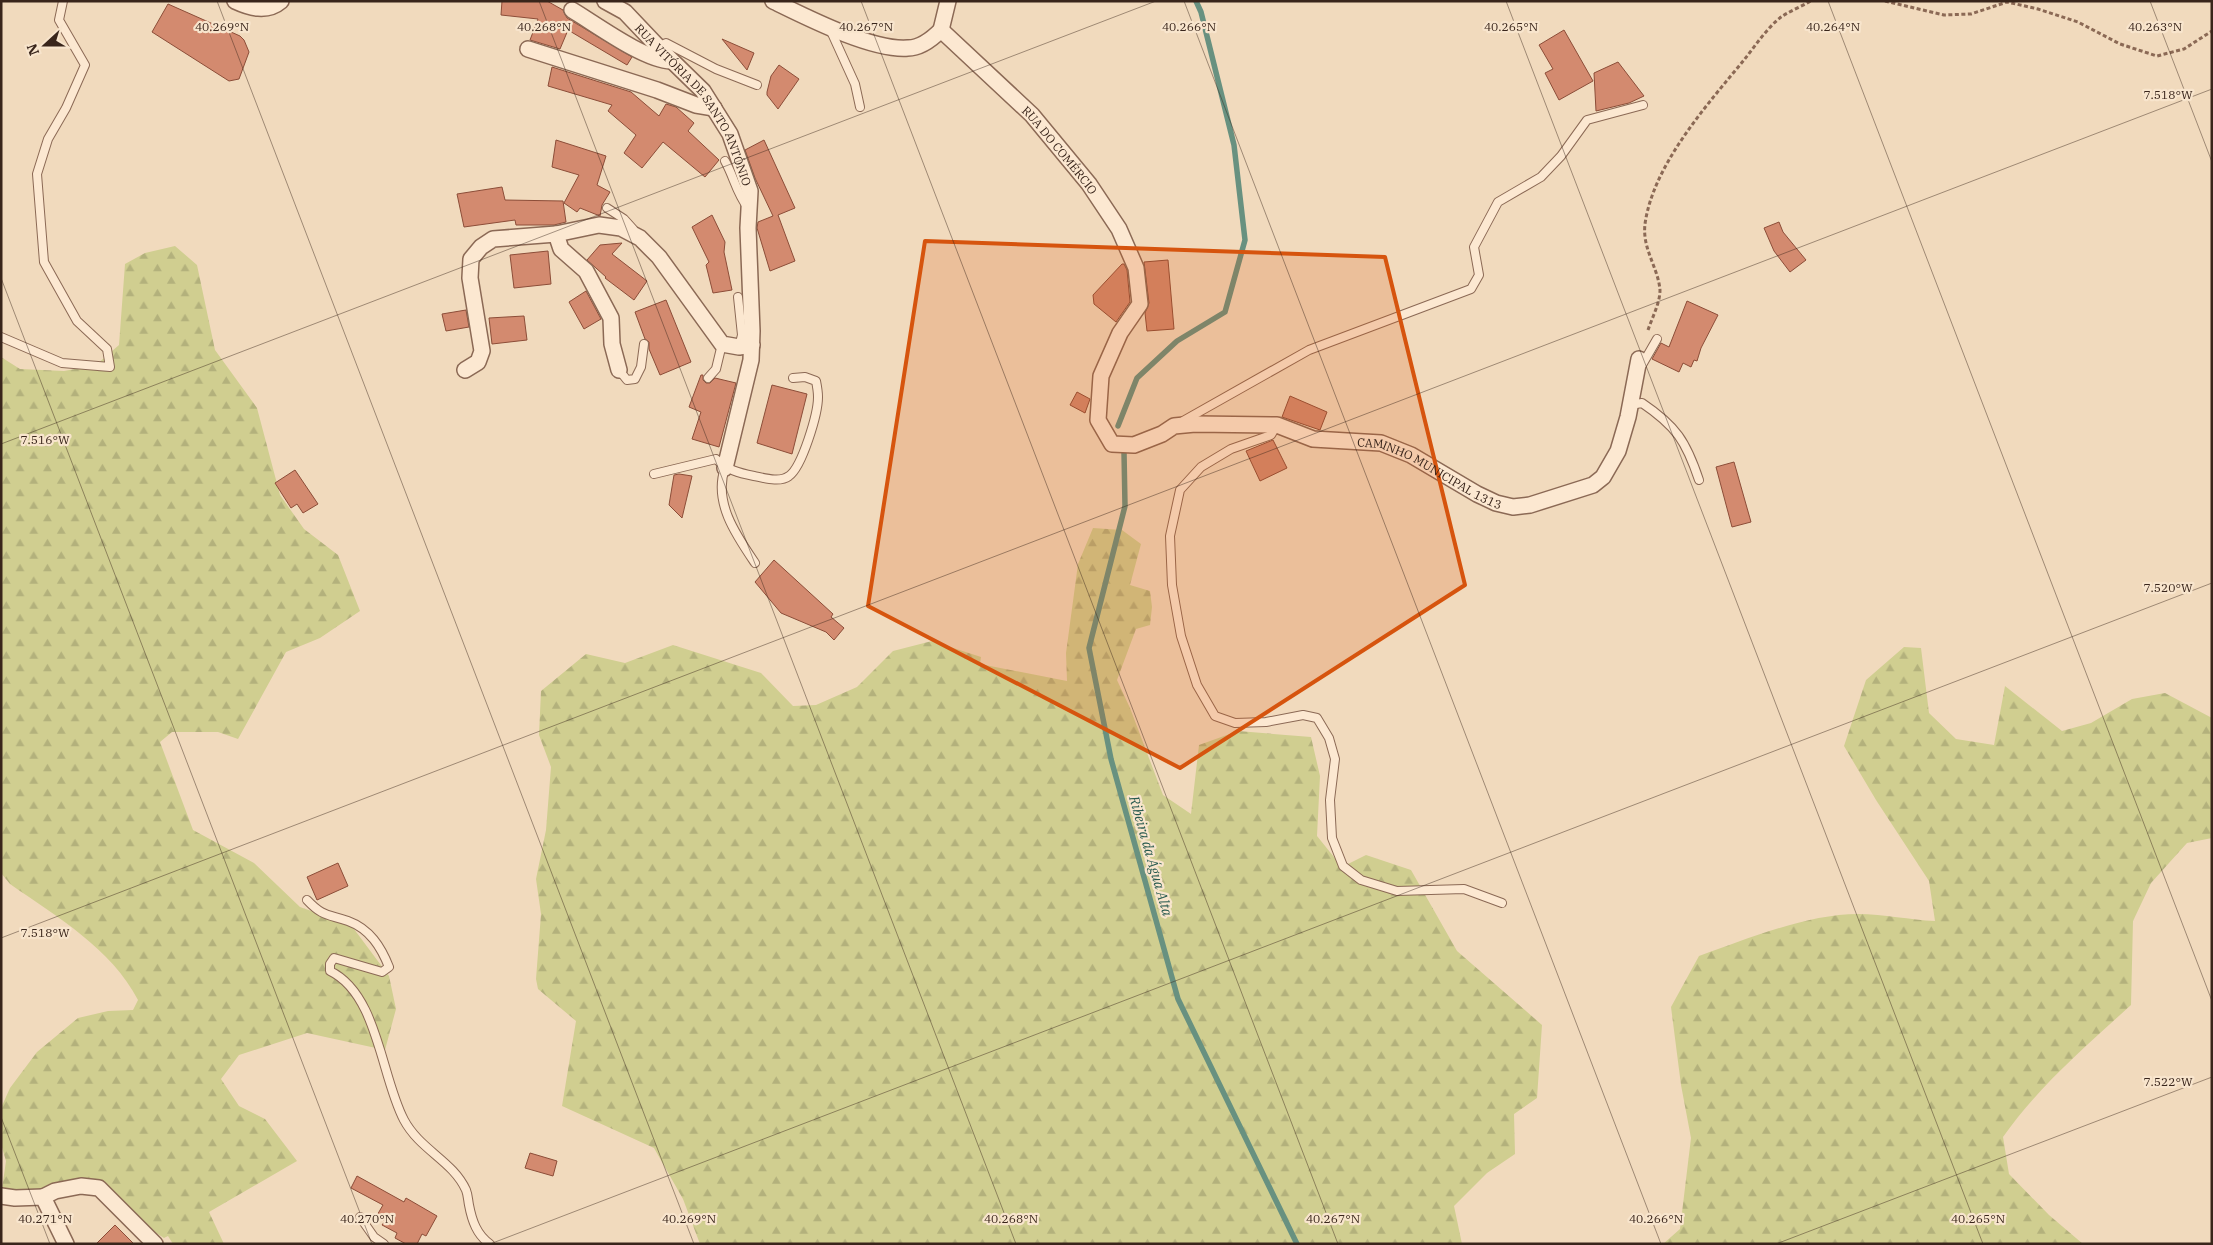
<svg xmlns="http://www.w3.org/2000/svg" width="2213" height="1245" font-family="'IBM Plex Serif',serif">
<defs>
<pattern id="forest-firs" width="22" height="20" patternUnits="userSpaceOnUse" patternTransform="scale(1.25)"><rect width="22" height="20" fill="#d0ce90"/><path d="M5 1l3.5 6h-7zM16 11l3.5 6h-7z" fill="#b3b17c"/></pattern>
</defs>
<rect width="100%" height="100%" fill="#f1dabd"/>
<g fill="url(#forest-firs)">
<path d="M175 246 197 265 215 350 257 408 280 495 304 529 338 555 360 611 320 638 286 652 238 739 218 732H172L160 742 193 830 254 863 300 907 351 925 389 976 396 1009 385 1050 307 1033 239 1055 221 1079 239 1106 265 1119 297 1161 209 1212 224 1244H173L168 1236 164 1238 126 1214 111 1192 39 1193 2 1189 6 1161 1 1144V1108L10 1088 37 1052 78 1018 108 1011 133 1010 138 1000C111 948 57 917 10 884L1 873V357L20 369 64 371 96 365 119 345 125 264 145 253Z"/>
<path d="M1093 528 1122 530 1141 544 1130 585 1150 591 1152 607 1150 625 1136 629 1117 680 1130 708 1163 795 1191 814 1199 745 1238 731 1311 737 1320 776 1317 836 1342 867 1366 855 1411 870 1457 951 1542 1025 1537 1098 1514 1114 1515 1154 1487 1173 1454 1206 1462 1244H700L683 1199 654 1148 562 1106 576 1021 538 989 536 979 541 914 536 879 546 830 551 767 539 735 541 691 586 654 625 663 673 645 761 673 793 706 816 705 857 687 893 651 932 641 981 657 980 664 1067 681 1066 653 1078 564Z"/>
<path d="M1904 647 1921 648 1929 713 1956 739 1994 745 2005 686 2062 731 2091 723 2132 699 2165 693 2212 718V838L2187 843 2151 883 2133 921 2131 1005C2085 1047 2039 1086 2003 1137L2009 1174 2049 1215 2083 1244H1663L1680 1229 1691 1138 1681 1085 1671 1007 1699 956C1747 939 1807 914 1858 914 1884 914 1910 920 1935 921L1929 881 1876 800 1844 746 1866 680Z"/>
</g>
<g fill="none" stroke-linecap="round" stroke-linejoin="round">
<g stroke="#689180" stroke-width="5.5">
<path d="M1118 426 1137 378 1177 341 1225 312 1245 240 1234 145 1201 12 1196 1"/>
<path d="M1124 452 1125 506 1089 648 1111 759 1178 999 1297 1244"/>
</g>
</g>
<g fill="#d38a6f" stroke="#8c4d38">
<path d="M502 1H547L563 10 567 18 632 57 627 65 568 30 560 49 530 40 538 19 501 15Z"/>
<path d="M168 4 240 36 244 40 249 52 239 79 229 81 152 32Z"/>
<path d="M1564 30 1593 81 1559 100 1545 73 1553 69 1539 45Z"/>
<path d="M722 39 754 53 747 70Z"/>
<path d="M1618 62 1644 96 1629 103 1596 111 1594 73Z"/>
<path d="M779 65 799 79 778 109 767 95V92L771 76Z"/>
<path d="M552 67 631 92 659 116 666 104 676 107 694 123 688 131 719 160 705 177 663 142 642 168 624 153 636 135 608 111 612 105 548 86Z"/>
<path d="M556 140 606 156 597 185 610 192 602 205 600 216 580 208 577 212 564 203 579 175 552 167Z"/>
<path d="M764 140 795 208 778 215 795 261 770 271 757 228 758 222 773 216 755 178 745 150Z"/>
<path d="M502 187 505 200 563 201 566 222 554 225H516L515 220 464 227 457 194Z"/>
<path d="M712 215 725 242 724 252 732 290 713 293 706 265 709 262 692 227Z"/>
<path d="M1779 222 1783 232 1806 260 1790 272 1774 251 1764 228Z"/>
<path d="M622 243 612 254 647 281 634 300 605 278 606 277 587 260 600 245Z"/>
<path d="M548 251 551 284 514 288 510 255Z"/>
<path d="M1168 260 1174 329 1147 331 1145 313 1149 303 1144 262Z"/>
<path d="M1122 264H1124L1127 270 1130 302 1116 322 1094 304 1093 295Z"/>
<path d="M586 291 601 319 584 329 569 302Z"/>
<path d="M666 300 691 362 660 375 649 349V342L645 339 635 312Z"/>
<path d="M1687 301 1718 315 1701 348 1697 361 1694 360 1691 367 1683 363 1679 372 1652 359 1661 343 1669 347Z"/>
<path d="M466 310 469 327 446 331 442 314Z"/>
<path d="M524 316 527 340 492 344 489 318Z"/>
<path d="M701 375H703V380L706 383H710L715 378 736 383 719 447 692 439 701 412 689 407Z"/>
<path d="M772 385 807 394 792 454 757 443Z"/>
<path d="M1077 392 1090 399 1085 413 1070 405Z"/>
<path d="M1290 396 1327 412 1320 430 1282 417Z"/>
<path d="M1273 440 1287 468 1260 481 1246 451Z"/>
<path d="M1734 462 1751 522 1732 527 1716 467Z"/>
<path d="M295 470 318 504 303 513 297 504 291 508 275 483Z"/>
<path d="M679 474 692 476 682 518 669 505 674 475Z"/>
<path d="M774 560 833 614 831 617 844 628 834 640 826 632 781 613 755 582Z"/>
<path d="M338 863 348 886 317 900 307 877Z"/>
<path d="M530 1153 557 1161 553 1176 525 1168Z"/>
<path d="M357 1176 404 1202 406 1198 437 1216 426 1236 422 1234 417 1244H406L395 1238 397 1233 382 1225 385 1221 376 1217 383 1205 351 1188Z"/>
<path d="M115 1225 134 1244H96Z"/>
</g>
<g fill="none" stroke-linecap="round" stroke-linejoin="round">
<defs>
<g id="lane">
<path d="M830 29 855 84 860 107"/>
<path d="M658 47 666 43 716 69 757 85"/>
<path d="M725 161C734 177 736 192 748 208"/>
<path d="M607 208 624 219 633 229"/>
<path d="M738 297 742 335 739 347"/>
<path d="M1 337 62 363 110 367 107 349 77 321 44 262 37 174 48 139 66 108 85 65 59 20 63 1"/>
<path d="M1642 365 1657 339"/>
<path d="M619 370 627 380 635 379 641 367 644 344"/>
<path d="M708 378 716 369 722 344"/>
<path d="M1630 405 1642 403C1676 426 1686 441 1699 480"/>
<path d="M1183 421 1309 350 1471 289 1479 275 1474 247 1498 202 1541 177 1561 156 1587 120 1643 105"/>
<path d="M1277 425 1271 435 1231 449 1201 467 1180 490 1170 536 1172 585 1181 636 1197 685 1215 716 1235 723 1266 722 1303 715 1317 718 1329 738 1335 759 1330 800 1332 838 1343 866 1361 880 1397 891 1464 889 1502 903"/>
<path d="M725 468C713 502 736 535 755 563"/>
<path d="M654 474 716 459C727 470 739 473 754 476 764 478 780 483 789 476 802 467 818 414 818 397 818 392 817 386 816 381L805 377 793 378"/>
<path d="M307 900C323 917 328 914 348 921 370 929 381 947 389 967L382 972 334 958 330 964V971C378 994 381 1077 404 1120 420 1150 453 1161 466 1190 468 1195 468 1200 469 1205 472 1221 477 1235 490 1244"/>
<path d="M360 1217 374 1237 384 1244"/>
</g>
<g id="street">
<path d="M235 1C250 8 267 13 281 1"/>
<path id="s1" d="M605 1 625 12 663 52 703 91 730 134 750 191 748 228 752 331 751 360 725 468"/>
<path id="s2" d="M773 1C806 17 872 51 908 48 921 48 932 39 941 30L1032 115 1089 184 1119 229 1136 268 1140 304 1120 333 1101 376 1098 420 1112 444 1134 445 1162 434 1174 426 1195 424 1277 425 1313 439 1381 443 1411 455 1477 494 1496 503 1513 507 1530 505 1593 485 1603 477 1618 451 1628 417 1639 359"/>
<path d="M572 10C597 25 644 60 671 61"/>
<path d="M941 30 948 1"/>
<path d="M528 49 657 90 696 105 714 108"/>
<path d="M556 234 561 249 586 271 611 318 612 344 619 370"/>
<path d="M465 370 478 362 482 351 470 278 471 259 481 247 493 239 556 234 599 225 621 228 640 238 659 257 722 344 739 347 752 345"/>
<path d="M1 1196 15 1198 43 1197 66 1244"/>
<path d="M43 1197 55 1191 81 1186 99 1188 155 1244"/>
</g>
</defs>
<use href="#lane" stroke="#8b6955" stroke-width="10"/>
<use href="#street" stroke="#8b6955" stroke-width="18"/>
<g stroke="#8b6955" stroke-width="3" stroke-dasharray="4 2.5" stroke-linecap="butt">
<path d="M1885 1 1944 15 1971 14 2007 2 2038 9 2078 22 2120 44 2157 56 2184 49 2212 31"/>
<path d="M1648 330C1652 318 1660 303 1660 290 1658 267 1642 249 1645 224 1653 165 1707 105 1744 60 1755 46 1767 28 1781 17 1790 11 1802 6 1811 1"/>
</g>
<use href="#lane" stroke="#fce8d1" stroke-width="8"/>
<use href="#street" stroke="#fce8d1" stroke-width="15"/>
</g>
<path fill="#d6540e" fill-opacity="0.2" stroke="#d6540e" stroke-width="4" stroke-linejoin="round" d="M925 241 1385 257 1465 585 1180 768 868 606Z"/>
<path fill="none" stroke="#39251b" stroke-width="1" stroke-opacity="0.45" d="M217 1 694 1244M539 1 1016 1244M861 1 1338 1244M1184 1 1661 1244M1506 1 1983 1244M1828 1 2212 1001M2150 1 2212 162M1 278 372 1244M1 444 1156 1M1 938 2212 89M1 1117 50 1244M490 1244 2212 583M1776 1244 2212 1077"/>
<g text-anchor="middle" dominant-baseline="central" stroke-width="4.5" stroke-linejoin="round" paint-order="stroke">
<g font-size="12" fill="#39251b" stroke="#f8e5cd">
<text stroke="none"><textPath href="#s1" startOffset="140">RUA VITÓRIA DE SANTO ANTÓNIO</textPath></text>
<text stroke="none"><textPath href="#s2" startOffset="352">RUA DO COMÉRCIO</textPath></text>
<text stroke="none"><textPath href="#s2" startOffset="1016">CAMINHO MUNICIPAL 1313</textPath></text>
</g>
<g font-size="14" font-style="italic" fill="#285a4f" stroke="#f8e5cd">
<text transform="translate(1151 856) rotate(74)">Ribeira da Água Alta</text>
</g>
</g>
<g font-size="12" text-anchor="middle" fill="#39251b" stroke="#f8e5cd" stroke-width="4.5" stroke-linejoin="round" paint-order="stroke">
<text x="544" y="31">40.268°N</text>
<text x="866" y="31">40.267°N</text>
<text x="1189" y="31">40.266°N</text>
<text x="1511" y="31">40.265°N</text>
<text x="1833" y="31">40.264°N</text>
<text x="2155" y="31">40.263°N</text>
<text x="222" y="31">40.269°N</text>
<text x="2168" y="99">7.518°W</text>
<text x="45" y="444">7.516°W</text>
<text x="2168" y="592">7.520°W</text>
<text x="45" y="937">7.518°W</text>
<text x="2168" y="1086">7.522°W</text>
<text x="45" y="1223">40.271°N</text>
<text x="367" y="1223">40.270°N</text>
<text x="689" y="1223">40.269°N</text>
<text x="1011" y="1223">40.268°N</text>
<text x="1333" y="1223">40.267°N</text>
<text x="1656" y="1223">40.266°N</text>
<text x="1978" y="1223">40.265°N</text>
</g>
<rect width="2213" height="1245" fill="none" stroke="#39251b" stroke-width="5"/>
<g transform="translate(45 45) rotate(249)" stroke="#f8e5cd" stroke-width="4" paint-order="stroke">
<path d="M0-4L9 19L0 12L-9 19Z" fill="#39251b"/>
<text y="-8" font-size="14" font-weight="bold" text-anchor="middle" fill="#39251b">N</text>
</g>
</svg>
